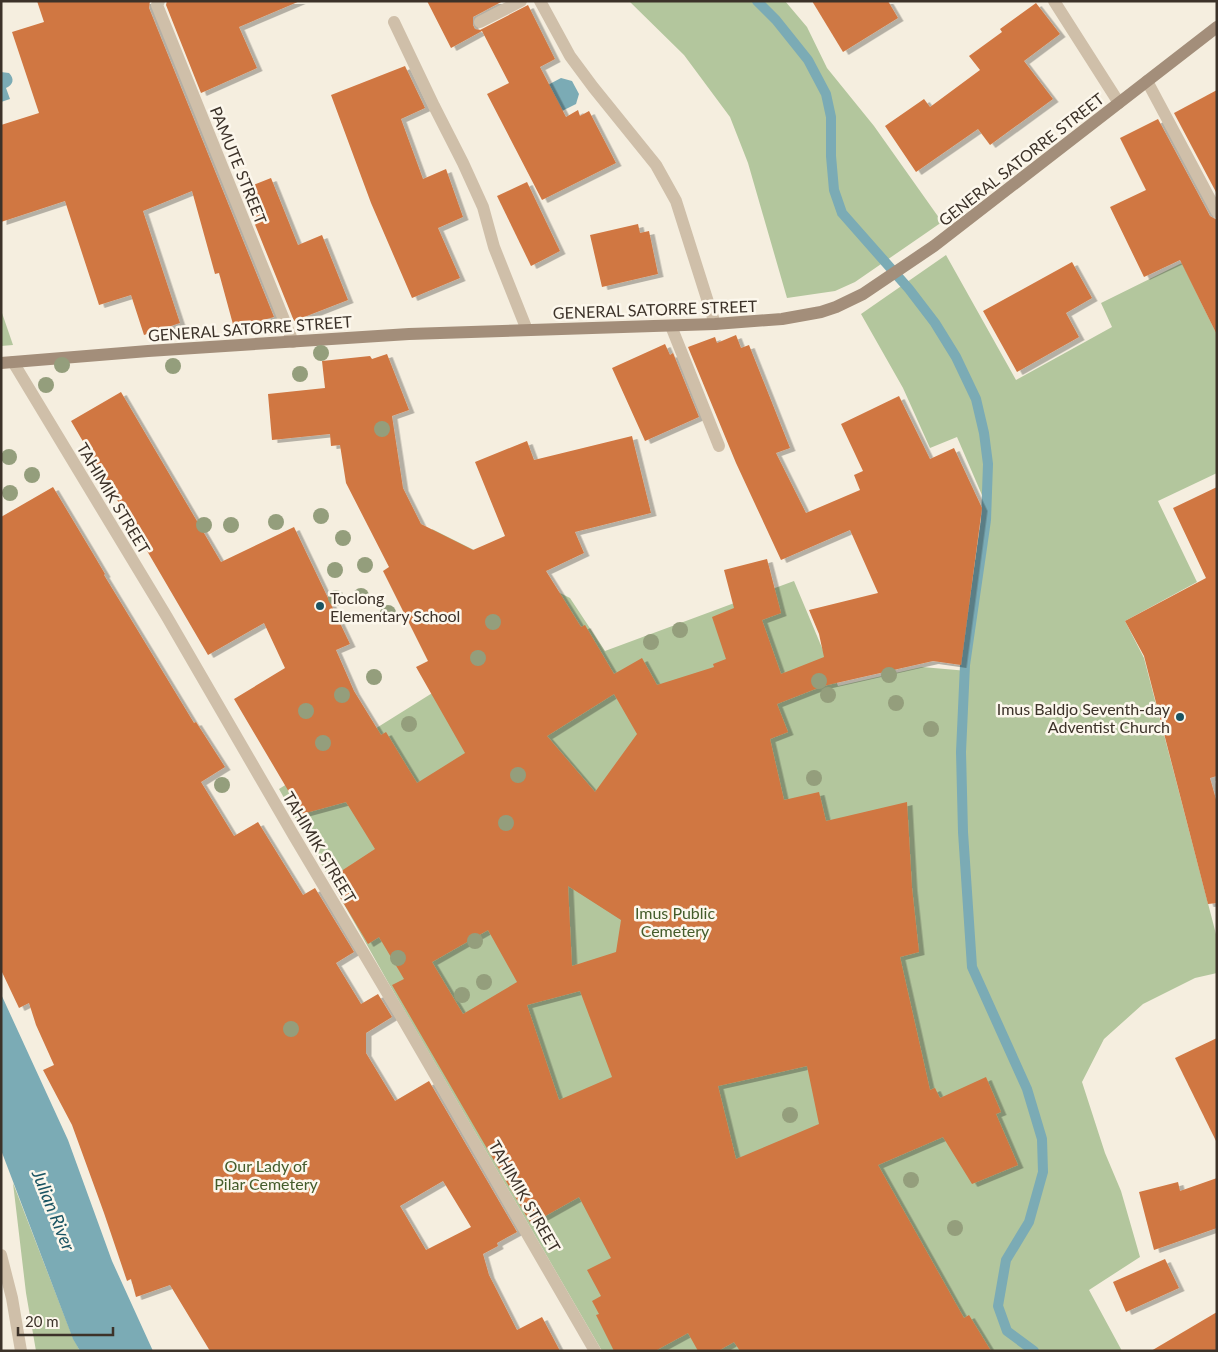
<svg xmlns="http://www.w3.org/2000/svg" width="1218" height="1352" font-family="Lato,sans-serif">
<defs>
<filter id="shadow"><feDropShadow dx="5.5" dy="3" stdDeviation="0" flood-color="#0004"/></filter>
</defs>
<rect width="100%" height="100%" fill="#f5eedf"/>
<g fill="#b3c69d">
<path d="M629 1H785L807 27 827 68 874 126 942 222 855 282 835 291 787 298 748 163 730 117 684 55Z"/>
<path d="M946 255 1016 380 1112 327 1101 303 1182 263 1217 335V473L1158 501 1197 582 1125 621 1144 658 1179 792 1217 938V973L1195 978 1143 1004 1104 1039 1082 1082 1105 1153 1121 1191 1140 1257 1089 1290 1122 1351H602L389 984 279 789 493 655 443 557 432 529 570 598 605 651 794 581 838 686 922 667 968 671 991 516 957 437 930 448 903 388 861 314Z"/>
<path d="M1 310 13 345 1 346Z"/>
<path d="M13 1183 73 1338 80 1351H36L26 1293Z"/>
</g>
<g fill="#7babb5">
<path d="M1 72 9 73C15 79 13 85 6 88L10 99 1 102Z"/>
<path d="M561 78 572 81 579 94 576 104 544 120 531 94Z"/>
<path d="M1 994 68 1140 112 1261 153 1351H80L73 1339 1 1150Z"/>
</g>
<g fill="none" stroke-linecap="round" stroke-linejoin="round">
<path stroke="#7babb5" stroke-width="10" d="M757 1 776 20 808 60 826 94 831 117V156L834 190 842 213 909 289 935 323 956 357 976 399 984 433 988 464 986 520 965 665 961 752 963 832 972 967 1027 1089 1042 1139 1043 1172 1029 1222 1006 1260 998 1306 1007 1331 1034 1351"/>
</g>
<g fill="#d07742" fill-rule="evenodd" filter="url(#shadow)">
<path d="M37 1H150L149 8 274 317 234 328 219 273 215 274 192 191 143 211 180 323 144 335 131 295 99 305 65 201 1 222V125L39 113 12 32 44 22Z"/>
<path d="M167 1H300L239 27 257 68 201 93 166 5Z"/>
<path d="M427 1H503L473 17V25L475 29 480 30 528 5 555 59 540 67 566 117 578 110 580 116 589 111 616 163 542 200 487 94 509 83 482 31 451 48Z"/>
<path d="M812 1H888L898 18 843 52Z"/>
<path d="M1036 3 1060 34 1024 61 1053 99 990 145 978 129 916 172 885 126 924 99 930 107 980 70 969 56 1002 32 1000 29Z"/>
<path d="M405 66 425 108 401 119 423 179 446 169 463 217 438 228 460 278 412 298 371 203 331 95Z"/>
<path d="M1217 90V194L1174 113Z"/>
<path d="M1158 119 1210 216 1217 220V335L1180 260 1144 277 1110 207 1146 190 1120 138Z"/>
<path d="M271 178 298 245 322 235 348 300 294 321 241 190Z"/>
<path d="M527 182 560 251 531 266 497 196Z"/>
<path d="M638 224 640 233 649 231 658 274 602 287 590 235Z"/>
<path d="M1072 262 1092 298 1066 313 1079 337 1017 372 983 311Z"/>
<path d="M736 335 741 348 749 345 790 448 776 453 806 513 860 490 854 475 863 471 841 424 899 396 930 459 954 448 982 508 961 665 933 661 823 686 777 704 788 732 770 739 784 800 819 792 826 821 907 802 912 888 919 952 900 957 930 1090 935 1088 940 1098 986 1077 1001 1112 996 1114 1018 1165 972 1184 943 1137 878 1165 964 1318 969 1315 991 1351H740L734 1342 718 1351H698L688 1333 655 1351H614L596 1315 599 1314 592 1301 601 1296 587 1270 611 1258 579 1197 531 1224 392 985 404 979 379 937 368 944 329 879 375 849 346 802 302 814 234 699 285 668 264 623 208 655 71 421 121 392 221 562 294 527 350 644 336 650 354 691 381 735 386 732 417 783 465 753 416 667 428 661 383 571 389 567 346 483 340 445 331 446 330 434 272 440 268 394 325 388 322 361 370 356 372 359 387 354 409 410 392 416 403 488 421 524 473 550 505 536 475 462 527 441 534 460 632 436 651 513 575 532 584 553 546 571 581 627 585 625 614 674 642 658 657 685 714 667 713 664 726 659 712 617 734 608 724 570 767 559 781 613 762 620 781 674 824 657 819 634 809 610 878 593 850 530 781 560 736 463 688 347 715 337 717 343ZM614 694 637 734 595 792 547 736ZM568 886 621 920 616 952 572 966ZM488 930 517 982 463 1014 432 962ZM580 991 612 1077 559 1100 527 1005ZM807 1066 819 1124 736 1159 718 1086Z"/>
<path d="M665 344 670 355 673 353 699 417 645 441 612 368Z"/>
<path d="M53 487 92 552 105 574 104 575 194 723 196 722 225 767 201 782 234 836 258 822 303 895 315 888 354 952 336 963 361 1004 378 994 392 1017 366 1033V1053L395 1101 429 1081 517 1232 497 1243 498 1246 483 1254 489 1275 517 1330 542 1317 560 1351H210L170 1285 136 1297 131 1279 127 1281 104 1213 72 1125 43 1070 54 1065 36 1025 29 1003 19 1008 1 970V517ZM443 1181 471 1227 426 1250 400 1206Z"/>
<path d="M1217 487V776L1210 778 1217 803V903L1208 904 1144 656 1125 621 1206 578 1173 508Z"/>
<path d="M1217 1038V1143L1175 1058Z"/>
<path d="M1217 1178V1228L1154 1250 1139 1192 1178 1182 1180 1191Z"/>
<path d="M1165 1259 1179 1288 1126 1312 1113 1282Z"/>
<path d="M1217 1312V1351H1151Z"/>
</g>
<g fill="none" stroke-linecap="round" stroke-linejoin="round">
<path stroke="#cfbfa9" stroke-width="12" d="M671 326 719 446"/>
<g stroke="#cfbfa9" stroke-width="12">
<path d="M159 1 157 5 293 342"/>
<path d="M540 1 570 56 593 87 656 165 676 201 715 324"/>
<path d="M1054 1 1119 103"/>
<path d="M394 22 434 106 463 163 483 207 494 247 527 330"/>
<path d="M480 22 521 1"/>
<path d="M1147 81 1217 212"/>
<path d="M13 362 167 617 294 836 401 1016 595 1351"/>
<path d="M1 1255 12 1298 21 1351"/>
</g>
<path stroke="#a38e7a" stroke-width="12" d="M1 363 148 351 409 334 715 324 782 319 821 312 836 307 863 294 934 246 1217 27"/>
</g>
<g fill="#949e7c">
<circle cx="321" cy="353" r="8"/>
<circle cx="62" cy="365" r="8"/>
<circle cx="173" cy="366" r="8"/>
<circle cx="300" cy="374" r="8"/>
<circle cx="46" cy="385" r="8"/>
<circle cx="382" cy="429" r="8"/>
<circle cx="9" cy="457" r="8"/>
<circle cx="32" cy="475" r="8"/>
<circle cx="10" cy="493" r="8"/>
<circle cx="321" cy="516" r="8"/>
<circle cx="276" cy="522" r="8"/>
<circle cx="204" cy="525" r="8"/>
<circle cx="231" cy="525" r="8"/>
<circle cx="343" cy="538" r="8"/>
<circle cx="365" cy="565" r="8"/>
<circle cx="335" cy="570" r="8"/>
<circle cx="361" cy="596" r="8"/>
<circle cx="336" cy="598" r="8"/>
<circle cx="388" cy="613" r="8"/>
<circle cx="493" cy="622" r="8"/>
<circle cx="680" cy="630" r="8"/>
<circle cx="651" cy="642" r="8"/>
<circle cx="478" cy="658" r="8"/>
<circle cx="889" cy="675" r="8"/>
<circle cx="374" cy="677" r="8"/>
<circle cx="819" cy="681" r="8"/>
<circle cx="342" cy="695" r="8"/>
<circle cx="828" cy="695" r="8"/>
<circle cx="896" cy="703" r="8"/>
<circle cx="306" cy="711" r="8"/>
<circle cx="409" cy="724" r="8"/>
<circle cx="931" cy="729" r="8"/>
<circle cx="323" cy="743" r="8"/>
<circle cx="518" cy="775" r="8"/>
<circle cx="814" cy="778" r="8"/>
<circle cx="222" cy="785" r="8"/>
<circle cx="506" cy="823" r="8"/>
<circle cx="475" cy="941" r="8"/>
<circle cx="398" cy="958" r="8"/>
<circle cx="484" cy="982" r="8"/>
<circle cx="462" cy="995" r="8"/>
<circle cx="291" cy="1029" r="8"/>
<circle cx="790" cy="1115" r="8"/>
<circle cx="911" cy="1180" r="8"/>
<circle cx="955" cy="1228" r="8"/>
</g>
<g fill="#1a5462" stroke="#fcf7ec" stroke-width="2">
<circle cx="320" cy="606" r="5"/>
<circle cx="1180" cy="717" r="5"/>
</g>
<g text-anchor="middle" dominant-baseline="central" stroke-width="5" stroke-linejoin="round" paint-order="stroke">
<g font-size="16" fill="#3c3229" stroke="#fcf7ec">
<text transform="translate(1021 159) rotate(-38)">GENERAL SATORRE STREET</text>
<text transform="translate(239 165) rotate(68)">PAMUTE STREET</text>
<text transform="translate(655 309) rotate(-2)">GENERAL SATORRE STREET</text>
<text transform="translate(250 328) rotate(-4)">GENERAL SATORRE STREET</text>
<text transform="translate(114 498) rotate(59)">TAHIMIK STREET</text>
<text transform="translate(320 847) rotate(59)">TAHIMIK STREET</text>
<text transform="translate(525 1196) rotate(60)">TAHIMIK STREET</text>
</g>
<g font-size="16" fill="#3c3229" stroke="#fcf7ec" text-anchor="start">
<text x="330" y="597">Toclong<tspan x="330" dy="18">Elementary School</tspan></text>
<text x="1170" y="708" text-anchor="end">Imus Baldjo Seventh-day<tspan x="1170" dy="18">Adventist Church</tspan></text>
</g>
<g font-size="16" fill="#445c2b" stroke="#fcf7ec">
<text x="675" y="912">Imus Public<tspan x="675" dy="18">Cemetery</tspan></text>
<text x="266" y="1165">Our Lady of<tspan x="266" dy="18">Pilar Cemetery</tspan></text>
</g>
<g font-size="18" font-style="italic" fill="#1a5462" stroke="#fcf7ec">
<text transform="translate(54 1210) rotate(68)">Julian River</text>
</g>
</g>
<rect width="1218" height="1352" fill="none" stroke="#3c3229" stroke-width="5"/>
<path d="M18 1327v8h95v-8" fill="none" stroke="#3c3229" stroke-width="2.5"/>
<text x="25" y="1327" font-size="15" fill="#3c3229" stroke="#fcf7ec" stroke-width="4" paint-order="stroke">20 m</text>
</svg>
